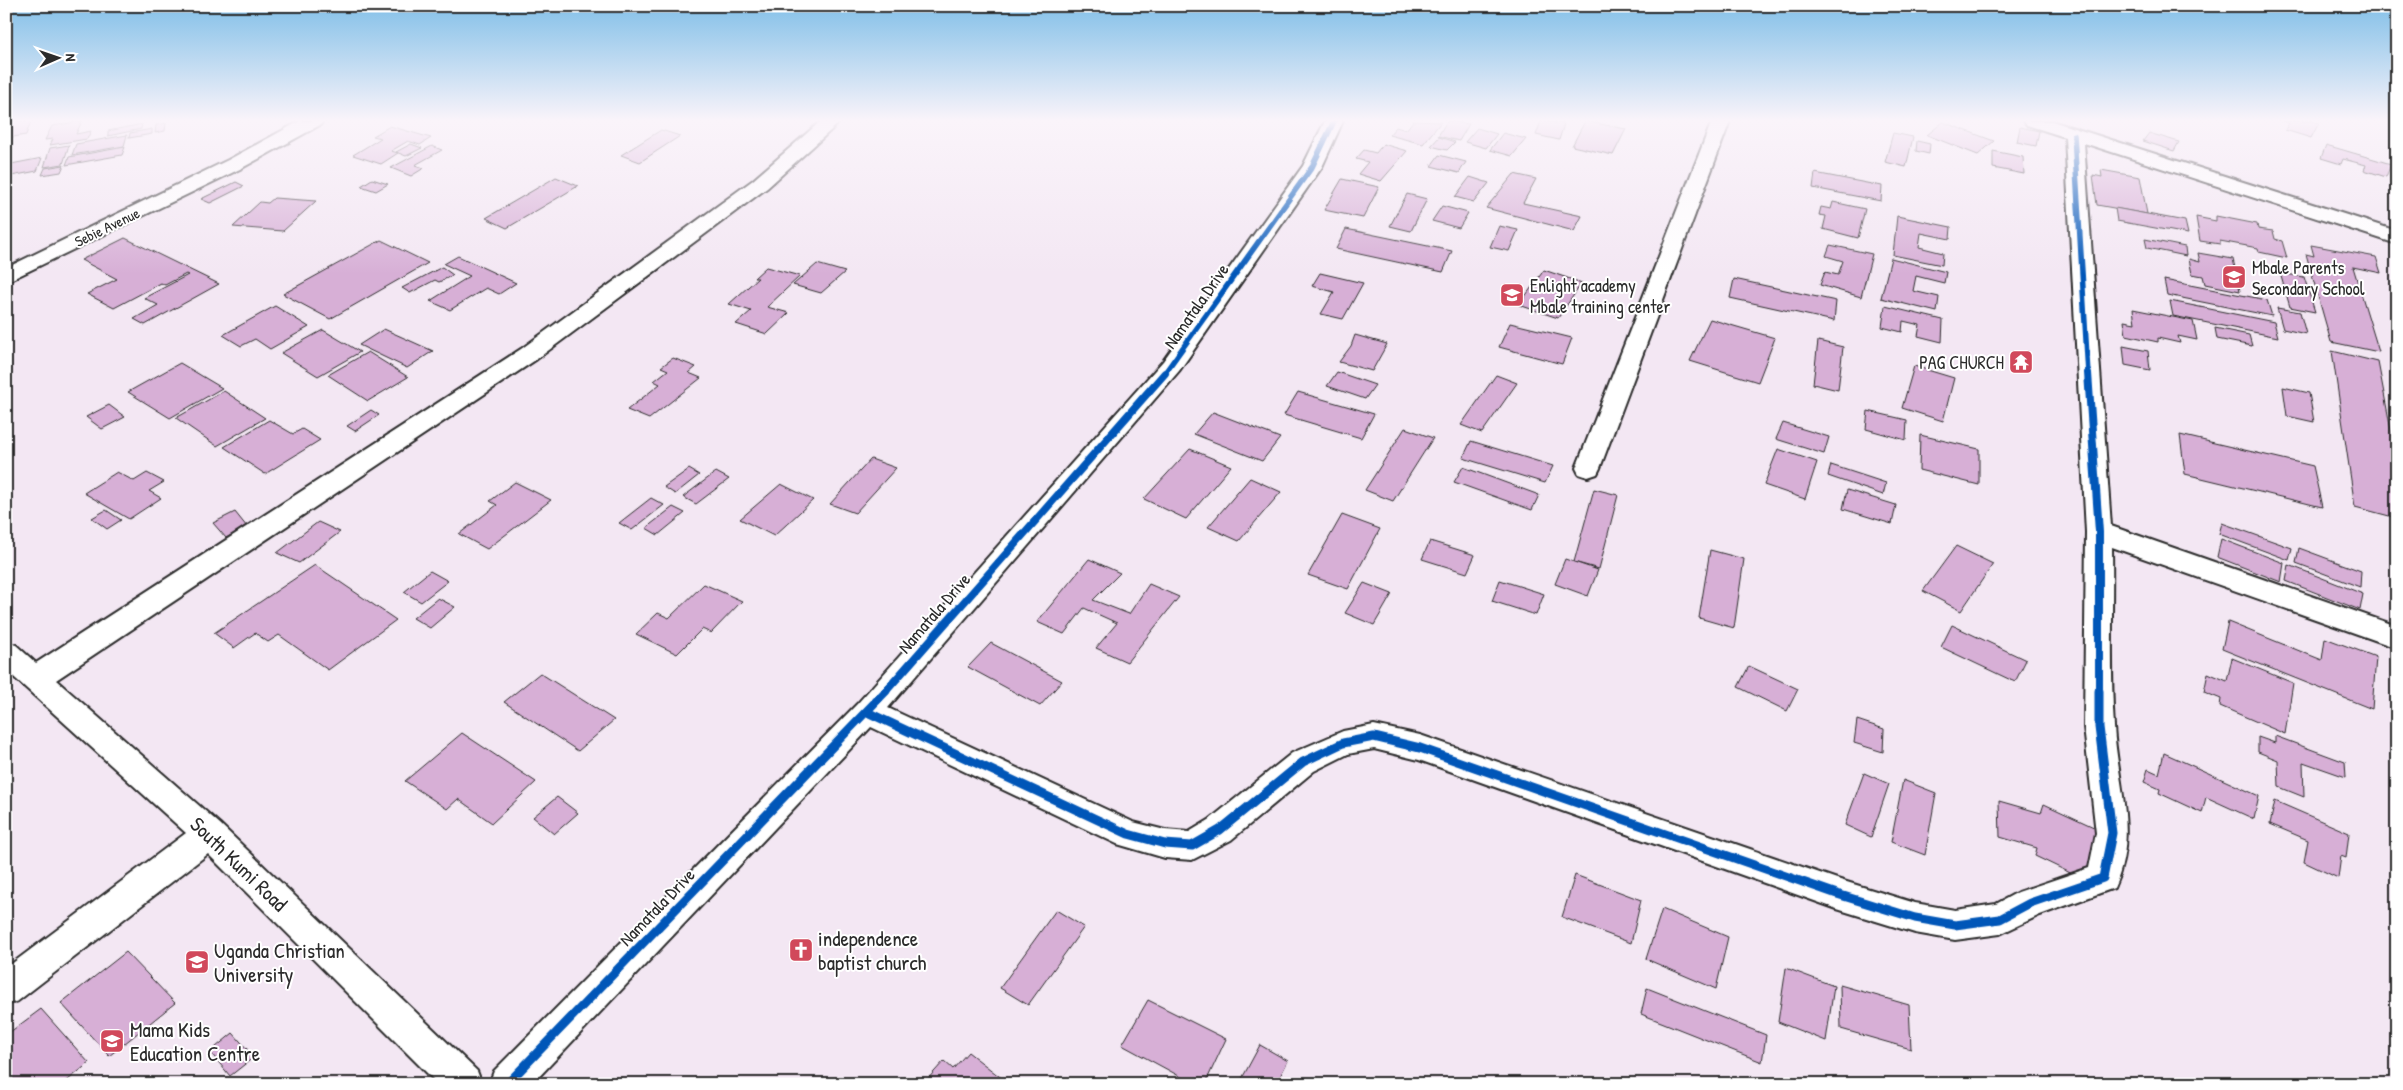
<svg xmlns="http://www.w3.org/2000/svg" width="2403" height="1090" font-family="'Patrick Hand',sans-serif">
<rect width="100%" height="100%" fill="#f3e7f3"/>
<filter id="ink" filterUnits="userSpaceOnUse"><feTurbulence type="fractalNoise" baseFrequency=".02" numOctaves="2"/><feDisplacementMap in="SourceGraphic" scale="10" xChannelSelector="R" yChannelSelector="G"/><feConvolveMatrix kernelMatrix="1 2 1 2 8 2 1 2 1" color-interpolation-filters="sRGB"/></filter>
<g filter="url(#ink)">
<g fill="#d7afd6" stroke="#2b2b2b">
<path d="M6 121H31L26 135 6 138Z"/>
<path d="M82 121 76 134 91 131 87 139 50 145 53 139 45 140 52 126Z"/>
<path d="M1413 121 1441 122 1423 144 1389 135 1396 127 1406 130Z"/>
<path d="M1447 121 1469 124 1459 141 1438 136Z"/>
<path d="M1541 121 1564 124 1559 140 1536 135Z"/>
<path d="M1585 121 1626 129 1613 155 1572 146Z"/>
<path d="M2282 121H2312L2319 123 2311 138 2285 130 2289 123Z"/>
<path d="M1943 122 1994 141 1978 155 1927 135Z"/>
<path d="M166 123 165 131 155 133 156 125Z"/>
<path d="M142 124 141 129 108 136V131Z"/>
<path d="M390 126 431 138 420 145 408 141 391 151 398 153 381 164 353 155 381 138 373 136Z"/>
<path d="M2020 127 2039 131 2036 146 2017 142Z"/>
<path d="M1477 128 1497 134 1486 148 1465 142Z"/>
<path d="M152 129V134L129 138 130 133Z"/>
<path d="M661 130 680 136 640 162 621 155Z"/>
<path d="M1503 133 1526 139 1512 156 1490 150Z"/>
<path d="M1893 133 1913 137 1906 167 1885 162Z"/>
<path d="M2149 133 2179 142 2174 151 2143 141Z"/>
<path d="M127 135 124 146 72 155 76 144Z"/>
<path d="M1439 137 1455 142 1447 150 1431 146Z"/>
<path d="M1917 141 1930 144 1929 154 1916 151Z"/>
<path d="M411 144 422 148 406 156 396 152Z"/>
<path d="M1383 144 1407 151 1381 181 1358 174 1368 162 1356 159 1364 150 1376 153Z"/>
<path d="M69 145 63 164 44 167 50 148Z"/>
<path d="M2326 145 2391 164 2386 177 2364 170 2366 165 2343 159 2341 164 2321 158Z"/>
<path d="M432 146 442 150 415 165 424 168 411 176 391 168Z"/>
<path d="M125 147 122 155 66 165 69 157Z"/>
<path d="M1993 151 2023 157 2024 174 1993 168Z"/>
<path d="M1439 155 1466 162 1459 173 1431 166Z"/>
<path d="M42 158 37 171 6 177V165Z"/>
<path d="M64 165 61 172 42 175 45 168Z"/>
<path d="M2101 170 2140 177 2147 214 2097 205 2093 175 2102 177Z"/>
<path d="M1815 173 1882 186 1881 201 1813 188Z"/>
<path d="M1514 174 1536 179 1523 203 1582 216 1574 231 1486 208Z"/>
<path d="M556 177 578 186 507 228 486 218Z"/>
<path d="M1470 177 1489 183 1474 202 1455 197Z"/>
<path d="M372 179 388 184 376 191 361 186Z"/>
<path d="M1342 179 1379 187 1363 218 1324 210Z"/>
<path d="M236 182 244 186 210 203 201 199Z"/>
<path d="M1407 194 1427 199 1411 231 1390 226Z"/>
<path d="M274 198 316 201 283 231 233 227 260 202 268 203Z"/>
<path d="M1833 202 1865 209 1858 238 1823 229 1826 216 1819 215 1821 207 1831 209Z"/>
<path d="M1442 206 1468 213 1459 228 1432 221Z"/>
<path d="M2115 208 2185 221 2188 234 2117 221Z"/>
<path d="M1897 216 1951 227 1950 239 1921 233 1919 247 1943 253 1942 265 1893 255Z"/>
<path d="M2216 216 2257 224 2258 229 2273 231 2275 239 2282 241 2287 258 2259 252 2258 248 2220 241V244L2200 241 2196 217 2216 221Z"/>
<path d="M1499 226 1518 230 1509 251 1490 247Z"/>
<path d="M1346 229 1452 251 1443 272 1336 249Z"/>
<path d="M125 238 219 284 145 325 134 319 158 305 144 298 188 275 186 274 165 285 161 283 114 308 87 294 117 279 81 260Z"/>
<path d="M2145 239 2185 247 2186 256 2147 248Z"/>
<path d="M381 240 428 263 330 319 283 294Z"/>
<path d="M1830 245 1872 254 1861 297 1820 285 1825 272 1838 275 1843 261 1826 256Z"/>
<path d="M2311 245 2376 257 2381 273 2353 267 2379 352 2331 342 2306 254 2314 256Z"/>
<path d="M2198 253 2233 259 2240 291 2205 284 2203 276 2192 274 2189 259 2200 262Z"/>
<path d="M458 256 516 283 499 294 486 288 450 310 430 301 470 276 444 264Z"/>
<path d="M1891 258 1946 272 1944 283 1916 276 1913 291 1939 297 1937 312 1881 298Z"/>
<path d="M817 264 845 272 821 293 793 285Z"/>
<path d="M442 267 453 275 439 282 435 280 410 293 402 288Z"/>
<path d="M766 267 800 276 767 307 789 313 767 334 736 324 751 311 729 304 758 278H754Z"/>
<path d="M1544 270 1582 283 1558 318 1519 305Z"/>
<path d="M1320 273 1363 283 1343 319 1321 314 1334 292 1312 286Z"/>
<path d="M2280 273 2304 277 2315 312 2290 307Z"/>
<path d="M1734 279 1836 301 1834 321 1730 298Z"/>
<path d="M2164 280 2267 300 2272 316 2167 295Z"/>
<path d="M2170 301 2274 322 2278 337 2173 316Z"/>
<path d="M275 306 309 327 270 349 255 339 241 346 223 335Z"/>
<path d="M1885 306 1943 320 1942 342 1918 336 1920 325 1903 321 1902 332 1882 327Z"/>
<path d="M2277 308 2300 312 2306 334 2283 329Z"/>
<path d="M2133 309 2193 321 2197 340 2178 336 2180 343 2158 338V342L2126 335 2124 321 2135 323Z"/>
<path d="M1710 319 1775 338 1758 382 1690 361Z"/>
<path d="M1510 323 1572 338 1562 364 1499 347Z"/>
<path d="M2215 328 2249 335 2252 346 2217 339Z"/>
<path d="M384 329 433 351 407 368 359 345Z"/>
<path d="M323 330 360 352 318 376 281 353Z"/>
<path d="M1355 335 1387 344 1372 371 1339 362 1351 346Z"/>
<path d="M1818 341 1843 347 1838 390 1813 384Z"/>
<path d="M2123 346 2148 351 2150 370 2125 365Z"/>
<path d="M2332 351 2378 362 2397 462V518L2355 507Z"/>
<path d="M368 352 408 377 368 401 328 375Z"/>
<path d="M673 358 696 367 689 373 701 378 649 419 627 410 660 384 654 381 668 370 661 367Z"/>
<path d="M180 363 222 388 170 418 128 392Z"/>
<path d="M1914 366 1954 378 1943 421 1902 408Z"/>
<path d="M1337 372 1375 385 1365 399 1327 386Z"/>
<path d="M1496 375 1517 383 1482 433 1461 425Z"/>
<path d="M2283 387 2309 393 2314 422 2287 416Z"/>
<path d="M224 391 265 418 217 446 176 418Z"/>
<path d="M1298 392 1374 414 1361 438 1284 415Z"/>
<path d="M109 405 125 417 102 429 86 417Z"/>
<path d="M371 410 379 415 355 431 347 426Z"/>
<path d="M1868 411 1907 420 1906 440 1866 429Z"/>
<path d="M1213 412 1280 438 1262 461 1194 434Z"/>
<path d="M269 420 293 434 302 429 320 440 265 474 224 447Z"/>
<path d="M1783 423 1829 437 1824 454 1776 439Z"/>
<path d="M1405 428 1433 438 1393 501 1365 490Z"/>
<path d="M1920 435 1979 449V485L1919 470Z"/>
<path d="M2180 435 2313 466 2322 507 2185 474Z"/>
<path d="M1471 441 1553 466 1545 483 1463 458Z"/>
<path d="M1190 449 1231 466 1186 519 1144 499Z"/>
<path d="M1778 449 1817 462 1805 499 1764 485Z"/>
<path d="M871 459 896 468 855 513 830 504Z"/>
<path d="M1831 465 1886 483 1883 495 1828 476Z"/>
<path d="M1463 467 1539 495 1532 510 1454 482Z"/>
<path d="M689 469 699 475 675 494 664 487Z"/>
<path d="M117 472 134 481 147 473 164 482 149 491 161 498 129 519 84 493Z"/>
<path d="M716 472 729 479 696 504 683 497Z"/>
<path d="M1250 478 1281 492 1239 541 1208 527Z"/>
<path d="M515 482 551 500 487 549 459 534 497 505 490 501Z"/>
<path d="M781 484 813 500 774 536 740 519Z"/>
<path d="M1594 489 1618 495 1599 569 1574 562Z"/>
<path d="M1847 490 1896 505 1892 524 1843 509Z"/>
<path d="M651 498 664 505 632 530 619 523Z"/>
<path d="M673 507 685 513 658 535 646 528Z"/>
<path d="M106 510 121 520 107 529 92 518Z"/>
<path d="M235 512 247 527 226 538 213 523Z"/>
<path d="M1342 515 1380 529 1348 589 1308 575Z"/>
<path d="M318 522 340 532 299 563 277 553Z"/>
<path d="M2222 523 2292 548 2289 560 2219 534Z"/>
<path d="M2221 539 2284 563 2281 582 2217 557Z"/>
<path d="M1430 541 1475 555 1467 573 1422 559Z"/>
<path d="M1956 546 1993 564 1961 611 1923 591Z"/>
<path d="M2299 548 2361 571 2360 587 2296 563Z"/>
<path d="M1710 550 1744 559 1734 628 1699 618Z"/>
<path d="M1089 559 1120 573 1093 600 1129 614 1149 584 1179 597 1127 662 1096 648 1117 623 1084 608 1064 634 1037 622Z"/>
<path d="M1565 559 1598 570 1588 596 1555 584Z"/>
<path d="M315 565 396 620 328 670 279 635 268 642 255 633 234 648 214 633Z"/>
<path d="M2289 565 2363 594 2360 610 2286 581Z"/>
<path d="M430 571 448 581 421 602 404 592Z"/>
<path d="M1500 580 1544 594 1536 615 1492 601Z"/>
<path d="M1364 583 1392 594 1374 625 1345 613Z"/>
<path d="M704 584 742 601 711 633 702 629 677 654 636 634 658 613 669 618Z"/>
<path d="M438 598 455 607 430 628 413 618Z"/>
<path d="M2228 622 2322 660 2325 638 2376 657 2372 709 2222 649Z"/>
<path d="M1952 625 2026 660 2015 682 1941 647Z"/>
<path d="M991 643 1062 681 1040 706 968 667Z"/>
<path d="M2232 658 2293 683 2285 734 2220 706 2221 699 2204 692 2208 673 2227 681Z"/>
<path d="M1749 666 1798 689 1787 711 1738 687Z"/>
<path d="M540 673 614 720 578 751 504 702Z"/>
<path d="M1857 720 1884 729 1883 752 1854 743Z"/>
<path d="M462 733 536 782 492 823 458 799 447 809 405 781Z"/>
<path d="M2275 736 2345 762 2346 777 2303 762 2304 797 2279 787 2278 760 2258 752V737L2275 743Z"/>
<path d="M2164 753 2259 796 2254 819 2206 797 2202 813 2159 793 2160 789 2144 782 2148 769 2159 774Z"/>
<path d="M1864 773 1889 784 1871 837 1845 825Z"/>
<path d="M1903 780 1936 793 1925 855 1891 842Z"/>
<path d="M557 797 578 813 554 834 533 817Z"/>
<path d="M1999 801 2041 813 2044 804 2098 829 2085 880 2035 856 2037 848 2000 837Z"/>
<path d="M2275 801 2349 833 2346 858 2341 856 2338 878 2304 862 2308 840 2270 824Z"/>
<path d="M1575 875 1641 900 1631 943 1562 917Z"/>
<path d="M1662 909 1728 937 1716 989 1646 959Z"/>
<path d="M1056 910 1084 927 1028 1005 1000 988Z"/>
<path d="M126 952 175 1003 109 1056 61 1003Z"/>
<path d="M1786 968 1834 986 1826 1041 1778 1022Z"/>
<path d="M1840 985 1909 1005 1911 1049 1841 1029Z"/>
<path d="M1647 988 1766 1035 1762 1062 1641 1014Z"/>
<path d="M1148 1000 1226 1039 1205 1084H1194L1122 1045Z"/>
<path d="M41 1009 89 1063 63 1084H6V1035Z"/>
<path d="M233 1033 254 1057 230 1076 210 1052Z"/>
<path d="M1260 1045 1288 1061 1276 1084H1239Z"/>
<path d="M968 1052 1004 1080 1001 1084 925 1082 944 1061 953 1069Z"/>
</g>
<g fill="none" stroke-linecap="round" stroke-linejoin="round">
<defs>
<g id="minor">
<path d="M300 121H323L320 125 242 168 6 282V268L228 160Z"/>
<path d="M821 121H841L767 188 537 359 56 680 220 824 477 1071 482 1084H438L208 854 18 1001 6 1005V968L186 833 6 670V642L16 645 36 663 521 349 753 180Z"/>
<path d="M1325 121H1343L1322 167 1179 371 888 708 1133 822 1165 830 1189 832 1209 820 1292 753 1343 731 1374 725 1420 735 1837 879 1915 903 1955 910 1996 904 2018 892 2089 868 2096 833 2084 727 2086 532 2065 137 2027 125 2024 121H2052L2397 231V244L2084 143 2111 526 2397 626V648L2112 547C2113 606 2110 667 2114 727 2117 782 2139 834 2114 888L2040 915 2000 934 1955 940 1915 933 1837 909 1419 760 1374 749 1348 754 1314 771 1231 840 1192 860 1165 858 1117 844 871 727 532 1084H489L494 1071 857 704 1163 361 1303 166Z"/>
<path d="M1712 121H1730L1600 468 1597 474 1588 477 1579 474 1576 468Z"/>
</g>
</defs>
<use href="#minor" stroke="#2b2b2b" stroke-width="4"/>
<use href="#minor" fill="#fff" fill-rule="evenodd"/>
<defs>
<g id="cycleway-far2">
<path d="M2074 135 2088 374"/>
<path d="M1164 374 1312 167 1334 121"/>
</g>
<g id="cycleway-far1">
<path d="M2088 373 2099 532V692"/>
<path d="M885 692 1165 373"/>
</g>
<g id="cycleway">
<path d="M867 712 1128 834 1165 844 1192 846 1220 830 1303 762 1343 743 1374 737 1420 748 1837 894 1915 918 1955 925 2000 919 2030 903 2103 878 2112 833 2099 727V691"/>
<path d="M507 1084 886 691"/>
</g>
</defs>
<use href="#cycleway-far2" stroke="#fff" stroke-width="8"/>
<use href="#cycleway-far1" stroke="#fff" stroke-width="11"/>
<use href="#cycleway" stroke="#fff" stroke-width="12"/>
<use href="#cycleway-far2" stroke="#0057b8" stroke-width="5.5"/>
<use href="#cycleway-far1" stroke="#0057b8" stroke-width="8"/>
<use href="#cycleway" stroke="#0057b8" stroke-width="9"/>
</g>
</g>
<linearGradient id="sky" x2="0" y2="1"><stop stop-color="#81bfe8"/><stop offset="0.44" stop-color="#faf4fa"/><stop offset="1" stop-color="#faf4fa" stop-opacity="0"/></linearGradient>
<rect width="2403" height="274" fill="url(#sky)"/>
<defs>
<symbol id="school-square" viewBox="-11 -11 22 22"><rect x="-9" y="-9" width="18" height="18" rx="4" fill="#d1495b" stroke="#fff"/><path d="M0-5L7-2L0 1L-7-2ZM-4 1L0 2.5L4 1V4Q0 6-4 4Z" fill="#fff"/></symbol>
<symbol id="temple-square" viewBox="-11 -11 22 22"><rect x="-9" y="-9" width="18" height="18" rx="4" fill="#d1495b" stroke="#fff"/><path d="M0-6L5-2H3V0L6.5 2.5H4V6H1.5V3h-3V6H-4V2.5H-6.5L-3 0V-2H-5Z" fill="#fff"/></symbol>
<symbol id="church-square" viewBox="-11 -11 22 22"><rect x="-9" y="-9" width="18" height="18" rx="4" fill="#d1495b" stroke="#fff"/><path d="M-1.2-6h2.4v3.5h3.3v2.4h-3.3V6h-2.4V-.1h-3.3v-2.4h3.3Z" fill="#fff"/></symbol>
<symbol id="university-square" viewBox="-11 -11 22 22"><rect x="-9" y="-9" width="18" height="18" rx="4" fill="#d1495b" stroke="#fff"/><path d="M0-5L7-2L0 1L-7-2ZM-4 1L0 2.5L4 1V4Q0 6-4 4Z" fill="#fff"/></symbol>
</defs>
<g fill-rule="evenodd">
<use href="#school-square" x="2220" y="263" width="28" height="28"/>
<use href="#school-square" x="1498" y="281" width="28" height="28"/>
<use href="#temple-square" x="2007" y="348" width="28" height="28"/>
<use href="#church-square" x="787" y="936" width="28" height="28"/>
<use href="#university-square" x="183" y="948" width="28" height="28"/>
<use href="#school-square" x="98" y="1027" width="28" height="28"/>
</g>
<g text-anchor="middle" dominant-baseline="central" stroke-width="4" stroke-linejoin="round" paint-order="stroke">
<g font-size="15" fill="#2b2b2b" stroke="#fff">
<text transform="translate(107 227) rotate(-26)">Sebie Avenue</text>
</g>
<g font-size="18" fill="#2b2b2b" stroke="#fff" text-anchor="start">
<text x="2252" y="267">Mbale Parents<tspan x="2252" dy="21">Secondary School</tspan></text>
<text x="1530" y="285">Enlight academy<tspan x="1530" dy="21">Mbale training center</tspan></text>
<text x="2004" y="362" text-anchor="end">PAG CHURCH</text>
</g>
<g font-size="18" fill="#2b2b2b" stroke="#fff">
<text transform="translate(1196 306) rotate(-55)">Namatala Drive</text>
<text transform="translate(934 613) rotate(-49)">Namatala Drive</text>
<text transform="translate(657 907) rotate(-46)">Namatala Drive</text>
</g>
<g font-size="21" fill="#2b2b2b" stroke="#fff">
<text transform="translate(239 864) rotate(44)">South Kumi Road</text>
</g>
<g font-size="21" fill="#2b2b2b" stroke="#fff" text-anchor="start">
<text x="818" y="938">independence<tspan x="818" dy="24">baptist church</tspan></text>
<text x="214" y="950">Uganda Christian<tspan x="214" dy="24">University</tspan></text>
<text x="130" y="1029">Mama Kids<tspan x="130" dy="24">Education Centre</tspan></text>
</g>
</g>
<rect width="2403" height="1090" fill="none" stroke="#fff" stroke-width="25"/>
<rect x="12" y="12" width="2378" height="1065" fill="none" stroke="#2b2b2b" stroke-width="2" filter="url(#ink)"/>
<g transform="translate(58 58) rotate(88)" stroke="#ffffff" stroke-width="4" paint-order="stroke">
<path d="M0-4L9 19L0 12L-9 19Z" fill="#2b2b2b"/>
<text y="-8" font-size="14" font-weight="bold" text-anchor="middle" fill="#2b2b2b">N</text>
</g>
</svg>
